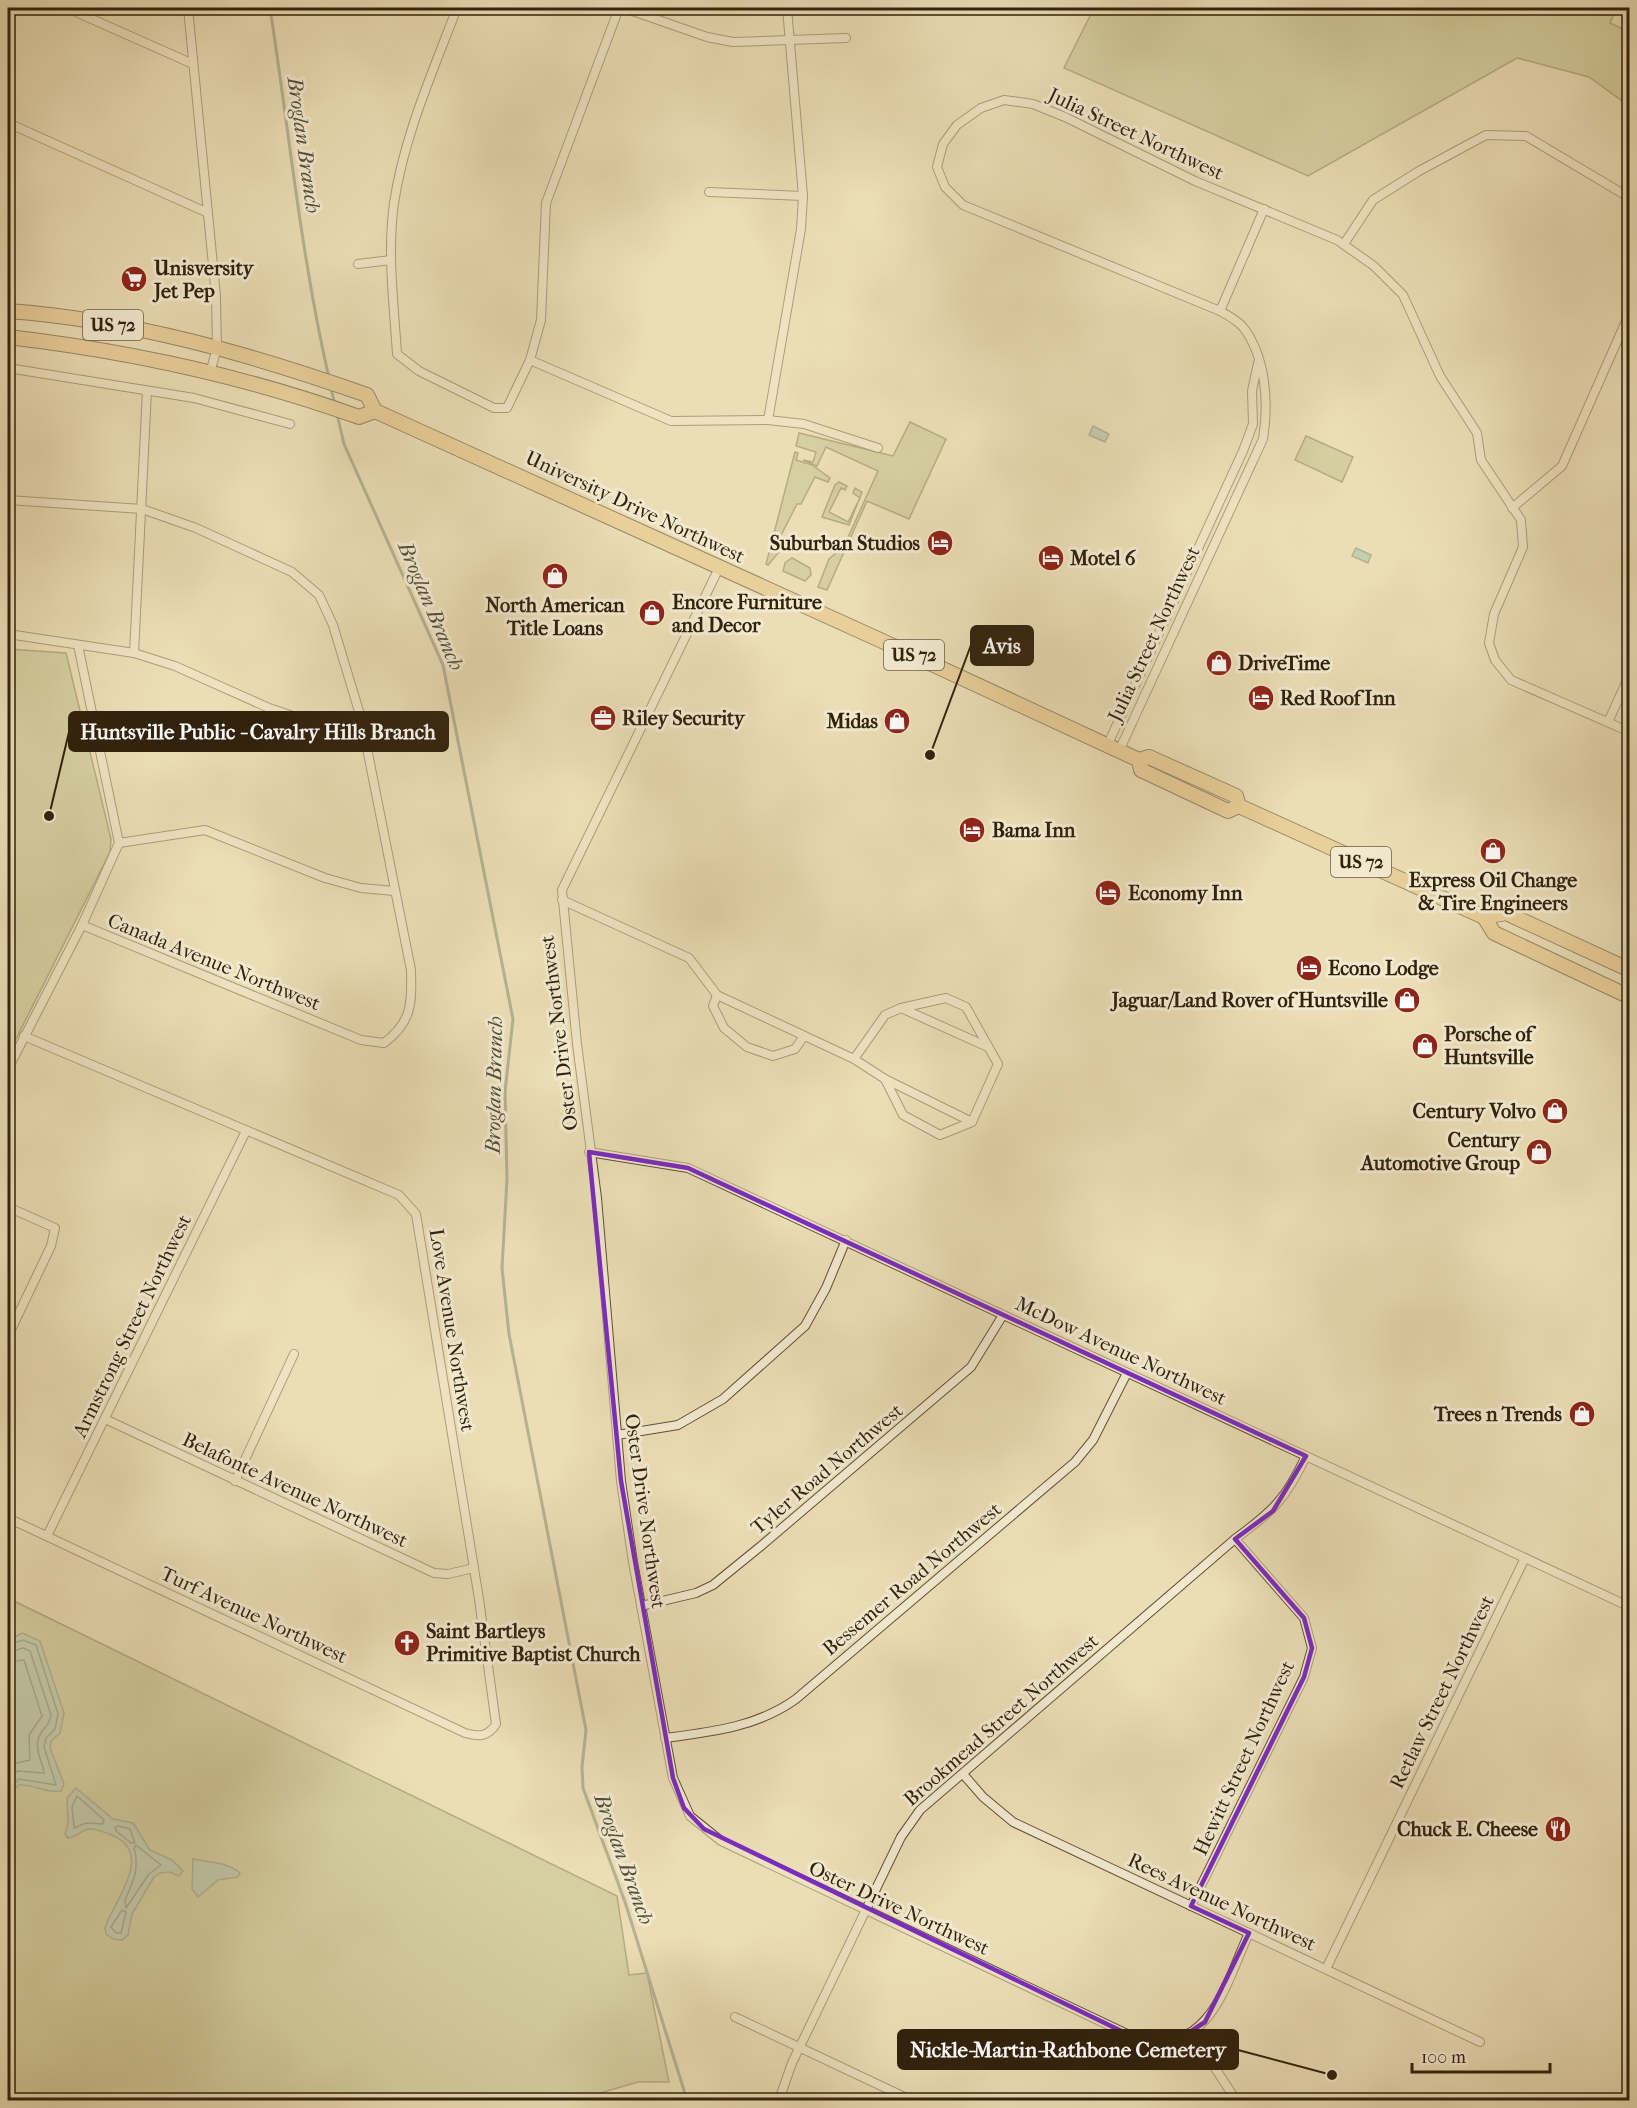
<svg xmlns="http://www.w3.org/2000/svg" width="1637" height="2108" font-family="'IM FELL French Canon',serif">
<rect width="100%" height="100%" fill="#ebddb5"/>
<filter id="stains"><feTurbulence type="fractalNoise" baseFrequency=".00333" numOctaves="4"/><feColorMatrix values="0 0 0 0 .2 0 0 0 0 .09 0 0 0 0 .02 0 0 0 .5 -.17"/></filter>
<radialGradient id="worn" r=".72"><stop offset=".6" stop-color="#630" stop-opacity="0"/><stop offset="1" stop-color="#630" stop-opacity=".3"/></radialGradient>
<g fill="#bcbf8a" stroke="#76704c" stroke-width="1.5">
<path d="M1094 8H1617L1610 23 1629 32V106L1589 77 1517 58 1308 176 1064 68Z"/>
<path d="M910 422 946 439 909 519 867 501 827 590 818 587 829 559 844 546 878 471 826 447 817 466 803 460 813 462 816 452 796 446 799 433 893 456Z"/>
<path d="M1306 436 1353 457 1342 482 1295 460Z"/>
<path d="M795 452 798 453 796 460 812 465 830 478 828 482 815 477 801 504H797L774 549 779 552 768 565 766 564Z"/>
<path d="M839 482 847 486 845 490 841 488 829 512 848 522 860 498 853 493 855 488 862 492 849 525 822 517 835 485Z"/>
<path d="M792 558 810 568 811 575 805 581 783 571 785 563Z"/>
<path d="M8 649 66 653 111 839 110 852 8 1055Z"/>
<path d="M8 1598 617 1896 629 1975 647 1973 669 2082H638L576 2100H8Z"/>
</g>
<g fill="#99bcaa" stroke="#6f7e6b" stroke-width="1.5">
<path d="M1093 426 1109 434 1105 442 1089 435Z"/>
<path d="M1356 548 1371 555 1368 563 1352 556Z"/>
<path d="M22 1633 40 1641 64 1713 60 1733 51 1741 50 1748 64 1784 61 1791C46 1794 34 1784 19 1785L13 1791 12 1815 8 1819V1641Z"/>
<path d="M76 1788 113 1819 133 1823 150 1850 172 1860 183 1871 179 1876 170 1872 160 1873 154 1877 132 1914 128 1935 122 1940 113 1939 106 1934 105 1928C111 1905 154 1857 116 1837 109 1834 97 1828 89 1829 81 1830 77 1837 68 1838L65 1834 68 1824 67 1798Z"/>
<path d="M193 1859C209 1862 227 1862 240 1873L237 1877 218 1880 198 1897 192 1889Z"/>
</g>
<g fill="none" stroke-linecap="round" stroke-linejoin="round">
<g stroke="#656f5c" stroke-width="1.5">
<path d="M8 1645 23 1640 36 1645 58 1714 55 1729 46 1738 44 1747 56 1785 19 1779 8 1790"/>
<path d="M8 1653 23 1648 30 1651 51 1715C50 1727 40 1729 38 1740 35 1752 43 1762 44 1773L18 1771 8 1777"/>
<path d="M8 1662 24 1660 42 1716 29 1735 30 1760 8 1765"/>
<path d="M77 1796 104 1820 103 1824 86 1823 74 1828 72 1807Z"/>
<path d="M119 1826 130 1829 135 1843H131L116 1831 115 1827Z"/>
<path d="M136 1845 161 1865 149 1874 126 1908 125 1900C133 1882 140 1869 134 1848Z"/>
<path d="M122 1910 126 1912 121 1933H116L111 1927Z"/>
</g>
<g stroke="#6f7e6b" stroke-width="3">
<path d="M270 8C289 131 301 256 329 378"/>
<path d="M331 388 335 405"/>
<path d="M337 414 344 444 443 665 513 1019 505 1092 507 1179 502 1268 509 1334 586 1730 582 1767 583 1788 625 1902 687 2100"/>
</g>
<defs>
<g id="street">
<path d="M67 8 193 64"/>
<path d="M188 8 216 296 217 348 210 373"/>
<path d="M457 8C433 71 404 136 394 203 387 253 394 305 397 354L419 371 494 408H507L530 360 541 320 546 203 619 8"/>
<path d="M624 8 707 37 733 42 846 38"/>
<path d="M8 123 208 213"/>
<path d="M709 192 803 196"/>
<path d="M1344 244 1373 200 1419 171 1486 135 1526 136 1630 198"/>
<path d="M358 264 391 260"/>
<path d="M1220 311 1264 209"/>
<path d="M530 360 671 421 768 420 804 424 878 448"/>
<path d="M8 368 194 398 290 424"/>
<path d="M768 420 801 229 803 196 787 8"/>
<path d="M8 500 142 509 196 528 292 572 319 595 333 625 361 718 411 970C412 1004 412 1022 384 1043L361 1040 82 925"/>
<path d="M1512 508 1562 466 1630 312"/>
<path d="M719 568 562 890 577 1044 597 1198 621 1481 633 1562 673 1778 690 1816 721 1841 1144 2042C1212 2050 1226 1983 1249 1933"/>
<path d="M8 634 134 653 175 666 269 708 311 722 344 723 361 718"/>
<path d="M134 653 147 391"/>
<path d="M1608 722 1630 674"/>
<path d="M1107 746 1243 451 1253 424 1252 391 1258 363"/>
<path d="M1119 751 1263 439C1269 403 1266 357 1243 327 1237 320 1227 315 1220 311L963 205 945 187 937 167 943 144 957 125 981 108 1004 100 1019 102 1033 104 1065 117 1195 181 1337 240 1374 266 1403 295 1440 376 1477 433 1481 460 1521 520 1523 547 1494 614 1489 643 1495 660 1511 680 1630 732"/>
<path d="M119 843 205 830 325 878 361 888 394 891"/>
<path d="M562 900 689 958 717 995 854 1059 885 1079 903 1115 940 1135 972 1122 998 1064 966 1007 946 998 901 1008"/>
<path d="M717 995 713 1006 724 1028 747 1047 773 1056 795 1049 804 1036"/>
<path d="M854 1059 885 1015 901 1008 988 1047"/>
<path d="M8 1069 82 925 119 843 78 645"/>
<path d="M885 1079 972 1122"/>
<path d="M589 1152 688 1168 1630 1607"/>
<path d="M8 1207 55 1228 51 1246 8 1336"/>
<path d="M105 1419 434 1573 448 1574 474 1568"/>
<path d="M617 1435 678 1425 723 1399 805 1326 826 1288 846 1240"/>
<path d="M235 1481 294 1354"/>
<path d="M8 1518 465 1733C479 1737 488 1737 496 1724L479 1599 416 1214 399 1195 24 1036"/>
<path d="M47 1536 246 1131"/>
<path d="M641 1606 696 1593 713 1585 761 1546 971 1367 1003 1315"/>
<path d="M665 1738C712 1732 757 1727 796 1699L1075 1462 1093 1440 1127 1373"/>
<path d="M963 1774 983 1797 1013 1822 1480 2042"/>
<path d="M1191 1906 1304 1677 1312 1648 1304 1618 1235 1539"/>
<path d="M1326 1969 1525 1558"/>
<path d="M735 2017 911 2100"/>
<path d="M1192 2033 1236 2100"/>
<path d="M779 2100 792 2063 901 1837 920 1810 1235 1539C1273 1511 1286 1499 1306 1456"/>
</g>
<g id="highway">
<path d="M8 311C132 320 250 354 367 395L375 411 880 640 1139 760 1149 757 1236 796 1239 806"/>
<path d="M8 337C128 351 245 376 359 417L375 411"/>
<path d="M1139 760 1141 770 1228 811 1239 806 1484 917 1506 913 1630 970"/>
<path d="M1484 917 1494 933 1630 997"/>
</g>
</defs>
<use href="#street" stroke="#605137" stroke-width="10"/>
<use href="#highway" stroke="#31220d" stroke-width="16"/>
<use href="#street" stroke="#f2e9cf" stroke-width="8"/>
<use href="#highway" stroke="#e6be7a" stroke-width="14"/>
</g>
<path d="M0 0H1637V2108H0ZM589 1152 688 1168 1306 1456 1273 1511 1235 1539 1304 1618 1312 1648 1304 1677 1191 1906 1249 1933 1205 2022 1173 2043 1144 2042 704 1829 684 1808 673 1778 621 1481Z" fill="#ebddb5" fill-opacity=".55" fill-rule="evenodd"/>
<path fill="none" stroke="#7b2cbf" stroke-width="4.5" stroke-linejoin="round" d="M589 1152 688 1168 1306 1456 1273 1511 1235 1539 1304 1618 1312 1648 1304 1677 1191 1906 1249 1933 1205 2022 1173 2043 1144 2042 704 1829 684 1808 673 1778 621 1481Z"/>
<defs>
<symbol id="supermarket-disc" viewBox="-11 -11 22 22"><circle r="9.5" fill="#8f2418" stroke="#f2e9cf"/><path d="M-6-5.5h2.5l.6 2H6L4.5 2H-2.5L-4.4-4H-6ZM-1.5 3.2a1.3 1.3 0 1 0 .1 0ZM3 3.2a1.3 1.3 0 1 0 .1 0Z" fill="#fff"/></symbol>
<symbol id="hotel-disc" viewBox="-11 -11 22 22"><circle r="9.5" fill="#8f2418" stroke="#f2e9cf"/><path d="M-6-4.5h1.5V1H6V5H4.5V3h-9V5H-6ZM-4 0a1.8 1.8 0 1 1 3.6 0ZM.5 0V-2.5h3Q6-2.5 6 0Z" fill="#fff"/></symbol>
<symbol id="shop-disc" viewBox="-11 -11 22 22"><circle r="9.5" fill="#8f2418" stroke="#f2e9cf"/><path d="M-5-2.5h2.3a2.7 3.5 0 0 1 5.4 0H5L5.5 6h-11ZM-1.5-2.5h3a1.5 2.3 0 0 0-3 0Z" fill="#fff"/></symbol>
<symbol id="office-disc" viewBox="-11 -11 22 22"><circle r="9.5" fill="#8f2418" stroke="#f2e9cf"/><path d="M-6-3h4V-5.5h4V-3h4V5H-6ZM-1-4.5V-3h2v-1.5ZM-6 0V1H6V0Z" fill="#fff"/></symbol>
<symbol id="church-disc" viewBox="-11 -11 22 22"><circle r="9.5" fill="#8f2418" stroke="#f2e9cf"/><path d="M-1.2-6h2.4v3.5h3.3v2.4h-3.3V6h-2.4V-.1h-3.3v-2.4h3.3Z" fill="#fff"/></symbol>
<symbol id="restaurant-disc" viewBox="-11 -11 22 22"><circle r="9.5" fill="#8f2418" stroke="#f2e9cf"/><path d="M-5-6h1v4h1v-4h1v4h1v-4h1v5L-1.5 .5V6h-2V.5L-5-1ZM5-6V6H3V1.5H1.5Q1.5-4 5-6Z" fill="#fff"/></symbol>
</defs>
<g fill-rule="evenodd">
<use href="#supermarket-disc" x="119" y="264" width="30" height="30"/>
<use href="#hotel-disc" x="925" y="528" width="30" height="30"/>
<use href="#hotel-disc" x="1036" y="543" width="30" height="30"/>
<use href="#shop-disc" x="540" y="561" width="30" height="30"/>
<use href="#shop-disc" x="637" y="598" width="30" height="30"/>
<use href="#shop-disc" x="1204" y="648" width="30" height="30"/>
<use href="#hotel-disc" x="1246" y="683" width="30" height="30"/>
<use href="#office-disc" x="588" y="703" width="30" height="30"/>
<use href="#shop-disc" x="882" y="706" width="30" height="30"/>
<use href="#hotel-disc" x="957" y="815" width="30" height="30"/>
<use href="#shop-disc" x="1478" y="836" width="30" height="30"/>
<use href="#hotel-disc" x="1093" y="878" width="30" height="30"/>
<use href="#hotel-disc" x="1294" y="953" width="30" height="30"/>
<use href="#shop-disc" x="1392" y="985" width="30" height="30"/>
<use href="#shop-disc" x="1410" y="1031" width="30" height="30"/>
<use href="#shop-disc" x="1540" y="1096" width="30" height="30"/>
<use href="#shop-disc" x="1524" y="1137" width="30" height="30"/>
<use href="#shop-disc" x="1567" y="1399" width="30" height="30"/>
<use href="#church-disc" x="392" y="1628" width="30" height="30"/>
<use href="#restaurant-disc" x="1543" y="1814" width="30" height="30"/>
</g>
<g text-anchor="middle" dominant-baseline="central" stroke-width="6" stroke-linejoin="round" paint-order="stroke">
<g fill="#f2e9cf" stroke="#6b5e47" stroke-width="1.5">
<rect x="83" y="310" width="60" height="30" rx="4.5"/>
<rect x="884" y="640" width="60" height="30" rx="4.5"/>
<rect x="1331" y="847" width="60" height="30" rx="4.5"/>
</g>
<g font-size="18" font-weight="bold" fill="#31220d">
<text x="113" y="325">US 72</text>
<text x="914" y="655">US 72</text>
<text x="1361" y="862">US 72</text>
</g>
<g font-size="20" fill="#31220d" stroke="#f2e9cf">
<text transform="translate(1136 134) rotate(25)">Julia Street Northwest</text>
<text transform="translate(635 507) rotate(25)">University Drive Northwest</text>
<text transform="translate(1154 634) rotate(-65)">Julia Street Northwest</text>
<text transform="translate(214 962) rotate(22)">Canada Avenue Northwest</text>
<text transform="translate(559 1033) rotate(-97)">Oster Drive Northwest</text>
<text transform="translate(132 1326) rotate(-64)">Armstrong Street Northwest</text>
<text transform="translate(452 1330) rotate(81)">Love Avenue Northwest</text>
<text transform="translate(1121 1351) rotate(25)">McDow Avenue Northwest</text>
<text transform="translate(827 1469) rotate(-40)">Tyler Road Northwest</text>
<text transform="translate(295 1490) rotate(25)">Belafonte Avenue Northwest</text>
<text transform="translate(645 1511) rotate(82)">Oster Drive Northwest</text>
<text transform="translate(912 1579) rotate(-40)">Bessemer Road Northwest</text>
<text transform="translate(254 1615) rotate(25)">Turf Avenue Northwest</text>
<text transform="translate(1442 1692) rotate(-64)">Retlaw Street Northwest</text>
<text transform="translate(1001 1720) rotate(-41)">Brookmead Street Northwest</text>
<text transform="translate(1244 1758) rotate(-65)">Hewitt Street Northwest</text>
<text transform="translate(1222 1902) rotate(25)">Rees Avenue Northwest</text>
<text transform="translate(899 1908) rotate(25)">Oster Drive Northwest</text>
</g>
<g font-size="20" font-weight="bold" fill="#31220d" stroke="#f2e9cf" text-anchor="start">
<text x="154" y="268">Unisversity<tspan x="154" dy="23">Jet Pep</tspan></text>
<text x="920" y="543" text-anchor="end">Suburban Studios</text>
<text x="1070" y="558">Motel 6</text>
<text x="672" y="602">Encore Furniture<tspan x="672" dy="23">and Decor</tspan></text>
<text x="555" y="605" text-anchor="middle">North American<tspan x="555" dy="23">Title Loans</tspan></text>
<text x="1238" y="663">DriveTime</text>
<text x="1280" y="698">Red Roof Inn</text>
<text x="622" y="718">Riley Security</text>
<text x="878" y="721" text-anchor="end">Midas</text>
<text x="992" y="830">Bama Inn</text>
<text x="1493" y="880" text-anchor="middle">Express Oil Change<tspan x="1493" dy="23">&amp; Tire Engineers</tspan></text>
<text x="1128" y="893">Economy Inn</text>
<text x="1328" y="968">Econo Lodge</text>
<text x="1388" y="1000" text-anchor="end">Jaguar/Land Rover of Huntsville</text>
<text x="1444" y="1034">Porsche of<tspan x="1444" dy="23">Huntsville</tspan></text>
<text x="1536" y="1111" text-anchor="end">Century Volvo</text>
<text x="1520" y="1140" text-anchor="end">Century<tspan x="1520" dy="23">Automotive Group</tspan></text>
<text x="1562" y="1414" text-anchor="end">Trees n Trends</text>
<text x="426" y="1631">Saint Bartleys<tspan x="426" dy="23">Primitive Baptist Church</tspan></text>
<text x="1538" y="1829" text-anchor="end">Chuck E. Cheese</text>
</g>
<g font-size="21" font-style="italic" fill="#50503c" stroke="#f2e9cf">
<text transform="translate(304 145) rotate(82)">Broglan Branch</text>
<text transform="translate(431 606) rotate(67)">Broglan Branch</text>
<text transform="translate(494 1085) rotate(-89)">Broglan Branch</text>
<text transform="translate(624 1859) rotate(70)">Broglan Branch</text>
</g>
</g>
<path fill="none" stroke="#31220d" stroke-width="2" d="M930 755L971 645M49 816L69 732M1332 2075L1238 2050"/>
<g fill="#31220d" stroke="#f2e9cf" stroke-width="2">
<circle cx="930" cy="755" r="6"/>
<circle cx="49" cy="816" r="6"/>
<circle cx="1332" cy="2075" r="6"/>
</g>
<g fill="#31220d" stroke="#31220d" stroke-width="2">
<rect x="971" y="626" width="62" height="39" rx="6"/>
<rect x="69" y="712" width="379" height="39" rx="6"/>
<rect x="898" y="2030" width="340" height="39" rx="6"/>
</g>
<g font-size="21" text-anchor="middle" font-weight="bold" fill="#fff">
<text x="1002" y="653">Avis</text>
<text x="258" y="739">Huntsville Public - Cavalry Hills Branch</text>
<text x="1068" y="2057">Nickle-Martin-Rathbone Cemetery</text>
</g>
<rect width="1637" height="2108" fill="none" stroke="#ebddb5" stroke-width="30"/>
<rect x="9" y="9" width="1619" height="2090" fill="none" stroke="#31220d" stroke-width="3"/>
<rect x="15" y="15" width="1607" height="2078" fill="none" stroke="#31220d" stroke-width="1.5"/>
<path d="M1412 2063v9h138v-9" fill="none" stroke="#31220d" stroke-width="3"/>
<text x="1421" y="2063" font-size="18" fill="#31220d" stroke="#f2e9cf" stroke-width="4.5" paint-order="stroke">100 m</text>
<rect width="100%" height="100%" filter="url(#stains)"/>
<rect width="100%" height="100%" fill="url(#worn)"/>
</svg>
